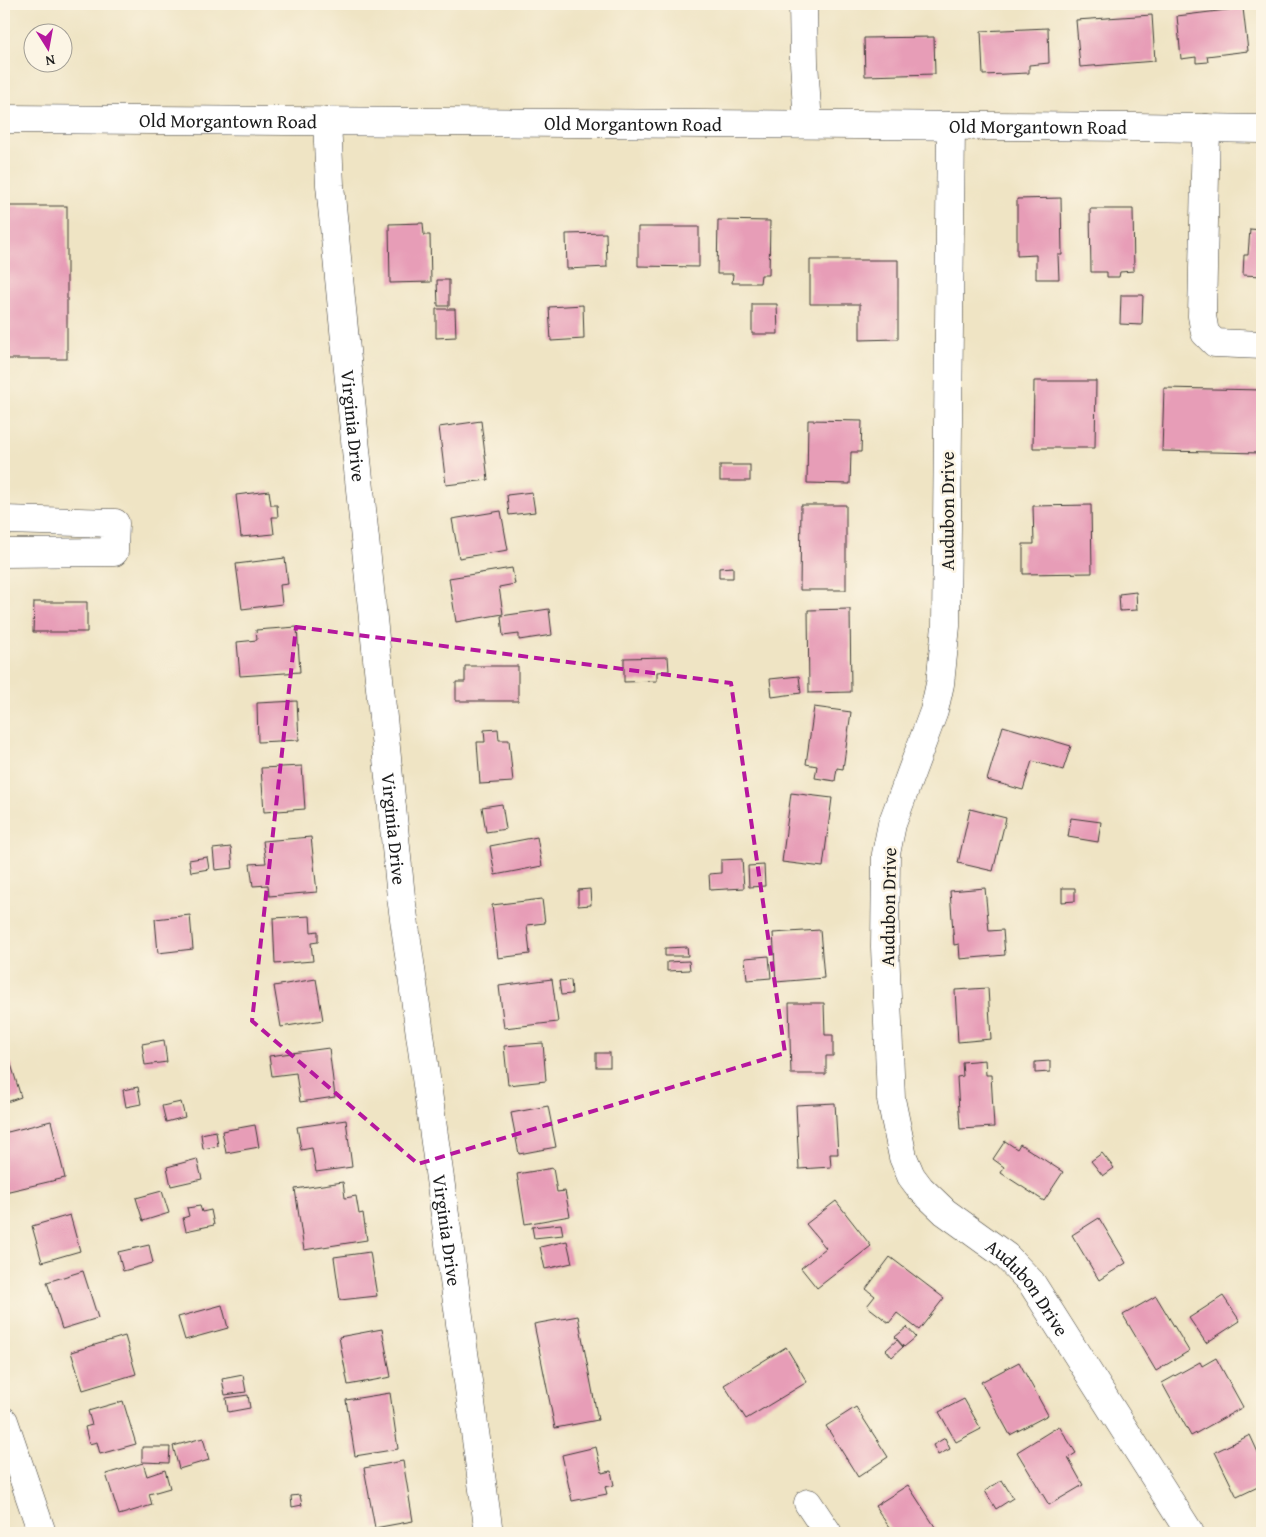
<svg xmlns="http://www.w3.org/2000/svg" width="1266" height="1537" font-family="'Gentium Book Plus',serif">
<rect width="100%" height="100%" fill="#fcf5e5"/>
<filter id="ink" filterUnits="userSpaceOnUse"><feTurbulence type="fractalNoise" baseFrequency=".02" numOctaves="2"/><feDisplacementMap in="SourceGraphic" scale="10" xChannelSelector="R" yChannelSelector="G"/><feConvolveMatrix kernelMatrix="1 2 1 2 8 2 1 2 1" color-interpolation-filters="sRGB"/></filter>
<filter id="wash" filterUnits="userSpaceOnUse"><feTurbulence type="fractalNoise" baseFrequency=".0096" numOctaves="4" result="noise"/><feDisplacementMap in="SourceGraphic" scale="20" xChannelSelector="R" yChannelSelector="G"/><feGaussianBlur stdDeviation="1.12" result="paint"/><feColorMatrix in="noise" values="0 0 0 0 0 0 0 0 0 0 0 0 0 0 0 0 0 1.4 0 .05"/><feComposite in="paint" operator="in"/></filter>
<g filter="url(#wash)">
<rect width="100%" height="100%" fill="#efe4c4"/>
<g id="blocks">
<g fill="#e79db7">
<path d="M1243 8 1248 51 1207 56 1208 62 1196 63V57L1181 59 1177 16Z"/>
<path d="M1152 15 1155 61 1080 67 1076 20Z"/>
<path d="M1048 28 1049 63 1029 65V73L983 75 981 31Z"/>
<path d="M934 37 935 74 865 76 864 38Z"/>
<path d="M1061 198 1062 255H1058L1059 279H1036V255L1017 256V199Z"/>
<rect x="4" y="206" width="63" height="153"/>
<path d="M1090 209H1133L1134 271 1120 272 1119 277H1107V272H1091Z"/>
<path d="M718 220 770 221 769 275H761L760 283H732L733 274H717Z"/>
<path d="M423 223 424 235H430L431 282 390 283 389 224Z"/>
<path d="M638 227H699V267L638 266Z"/>
<path d="M1250 229 1262 230V276L1243 275 1244 255H1248Z"/>
<path d="M606 233 607 267 567 269 566 234Z"/>
<path d="M810 260H898V339L860 340V304H810Z"/>
<path d="M437 280H449V306H438Z"/>
<path d="M1121 295H1143L1142 325 1120 324Z"/>
<path d="M752 304H777L778 334H752Z"/>
<path d="M583 305 584 339 551 341 549 307Z"/>
<path d="M436 309H455L456 337 436 338Z"/>
<path d="M1034 381H1096L1095 448H1033Z"/>
<path d="M1164 388 1262 390V453L1162 451Z"/>
<path d="M808 420 862 421 861 452H851L850 484 807 483Z"/>
<path d="M481 421 488 480 446 485 439 427Z"/>
<rect x="720" y="465" width="30" height="16"/>
<path d="M269 491 271 505H277L278 517H272L274 534 241 537 236 495Z"/>
<path d="M532 492 535 512 509 515 507 495Z"/>
<path d="M801 505H846V590H800Z"/>
<path d="M1091 505 1092 573 1023 574V544H1034L1033 506Z"/>
<path d="M501 511 508 550 459 558 452 519Z"/>
<path d="M285 558 288 584 280 585 282 604 242 609 236 564Z"/>
<path d="M733 567V578H719V568Z"/>
<path d="M512 568 515 584 499 587 503 614 456 622 449 578Z"/>
<path d="M1136 592 1137 610 1120 611 1119 594Z"/>
<path d="M34 602H87V632H33Z"/>
<path d="M549 609 552 635 519 640V634L503 636 501 616Z"/>
<path d="M850 609 851 692 809 693 808 610Z"/>
<path d="M297 627 300 672 240 676 237 642 257 640 256 630Z"/>
<path d="M668 657 669 671 657 672V681L624 682V658Z"/>
<path d="M465 666H518V701H456V682H465Z"/>
<path d="M799 676 801 693 772 697 770 679Z"/>
<path d="M297 701 299 740 258 742 257 703Z"/>
<path d="M814 707 851 712 843 769 837 768 835 781 815 778 817 766 806 764Z"/>
<path d="M1003 726 1071 746 1063 770 1032 761 1023 790 987 780Z"/>
<path d="M498 729 499 740H509L513 782 480 784 477 742H485L484 730Z"/>
<path d="M302 766 305 809 264 812 261 768Z"/>
<path d="M791 793 832 798 823 867 782 862Z"/>
<path d="M502 804 506 829 486 832 482 807Z"/>
<path d="M970 809 1006 818 993 871 958 863Z"/>
<path d="M1071 818 1101 822 1098 842 1068 837Z"/>
<path d="M311 837 317 892 269 896 268 885 253 886 250 864 266 863 263 841Z"/>
<path d="M537 837 542 866 495 875 490 846Z"/>
<path d="M231 847 233 868 215 870 213 849Z"/>
<path d="M207 857 209 869 191 872 189 860Z"/>
<path d="M742 859 744 888 710 890 709 874 721 873V860Z"/>
<path d="M764 865 765 886 749 887 748 866Z"/>
<path d="M985 888 989 931 1003 930 1005 955 960 959 959 944 954 945 950 891Z"/>
<path d="M1062 888H1075V901L1062 902Z"/>
<path d="M590 889 591 905 578 906V890Z"/>
<path d="M542 899 545 923 527 925 530 954 498 958 492 905Z"/>
<path d="M190 915 193 949 158 953 155 919Z"/>
<path d="M310 916 311 932 318 931V942L311 943 313 961 275 964 273 918Z"/>
<path d="M820 930 824 978 776 982 773 933Z"/>
<path d="M687 947 688 956H665V948Z"/>
<path d="M769 956 771 978 747 980 745 958Z"/>
<path d="M689 961 690 970 667 971V962Z"/>
<path d="M316 979 323 1020 281 1027 274 986Z"/>
<path d="M552 979 558 1022 504 1028 499 986Z"/>
<path d="M571 980 572 994 561 995 559 981Z"/>
<path d="M988 988 991 1039 958 1042 955 990Z"/>
<path d="M789 1003H824L825 1035H833V1056H826V1074H791Z"/>
<path d="M164 1040 167 1062 145 1065 142 1044Z"/>
<path d="M4 1041 21 1097 4 1103Z"/>
<path d="M543 1043 546 1081 508 1085 504 1046Z"/>
<path d="M329 1048 335 1097 300 1102 296 1073 272 1076 269 1056Z"/>
<rect x="596" y="1053" width="14" height="14"/>
<path d="M985 1060 986 1075H991L994 1127 960 1129 957 1077 963 1076 962 1062Z"/>
<path d="M1050 1061V1072L1035 1073V1062Z"/>
<path d="M138 1087 141 1104 126 1107 123 1090Z"/>
<path d="M181 1102 185 1117 166 1122 162 1106Z"/>
<path d="M835 1103 838 1154H830L831 1167 799 1169 796 1105Z"/>
<path d="M548 1106 556 1147 519 1154 511 1113Z"/>
<path d="M346 1120 352 1167 316 1172 312 1148 301 1150 297 1127Z"/>
<path d="M51 1121 65 1178 5 1192 4 1186V1133Z"/>
<path d="M255 1125 259 1147 226 1153 222 1131Z"/>
<path d="M216 1131 218 1146 203 1149 201 1134Z"/>
<path d="M1005 1141 1017 1149 1020 1144 1063 1172 1044 1201 1001 1173 1004 1167 993 1159Z"/>
<path d="M1102 1153 1114 1168 1103 1176 1091 1161Z"/>
<path d="M197 1159 202 1179 171 1186 167 1167Z"/>
<path d="M553 1168 557 1192 565 1191 570 1216 525 1224 517 1174Z"/>
<path d="M343 1182 345 1198 356 1196 359 1214 363 1213 367 1240 304 1250 295 1189Z"/>
<path d="M162 1191 169 1213 143 1221 136 1198Z"/>
<path d="M836 1201 871 1246 817 1288 801 1268 826 1248 806 1224Z"/>
<path d="M200 1206 202 1212 211 1210 214 1225 186 1231 183 1218 189 1216 187 1208Z"/>
<path d="M70 1215 80 1251 42 1262 32 1226Z"/>
<path d="M1099 1218 1126 1263 1099 1280 1072 1235Z"/>
<path d="M561 1224 563 1235 534 1238 532 1227Z"/>
<path d="M567 1241 572 1263 545 1269 540 1247Z"/>
<path d="M149 1245 153 1263 123 1271 118 1252Z"/>
<path d="M370 1252 377 1296 340 1300 334 1257Z"/>
<path d="M890 1257 944 1298 919 1330 897 1313 889 1323 867 1306 875 1296 866 1289Z"/>
<path d="M83 1271 98 1318 62 1329 47 1282Z"/>
<path d="M1156 1296 1189 1351 1156 1371 1123 1315Z"/>
<path d="M1223 1296 1240 1321 1206 1343 1189 1318Z"/>
<path d="M222 1305 228 1328 185 1340 178 1317Z"/>
<path d="M578 1316 598 1420 555 1428 534 1324Z"/>
<path d="M907 1327 916 1337 904 1347 895 1337Z"/>
<path d="M382 1329 391 1377 348 1385 339 1337Z"/>
<path d="M125 1336 136 1374 83 1390 71 1352Z"/>
<path d="M897 1340 903 1347 892 1357 886 1350Z"/>
<path d="M786 1347 807 1382 746 1419 724 1385Z"/>
<path d="M1216 1358 1243 1407 1191 1436 1162 1383 1200 1362 1202 1366Z"/>
<path d="M1019 1362 1048 1415 1010 1435 981 1382Z"/>
<path d="M243 1375 246 1392 225 1395 222 1379Z"/>
<path d="M390 1393 398 1449 355 1456 346 1400Z"/>
<path d="M248 1395 250 1408 228 1412 226 1398Z"/>
<path d="M964 1399 981 1429 956 1442 939 1412Z"/>
<path d="M123 1401 136 1444 100 1454 97 1442 89 1444 85 1427 92 1425 88 1411Z"/>
<path d="M856 1407 888 1457 858 1477 826 1426Z"/>
<path d="M1059 1426 1076 1453 1068 1458 1083 1485 1049 1505 1017 1452Z"/>
<path d="M1250 1435 1262 1461V1485L1237 1497 1215 1452Z"/>
<path d="M203 1438 209 1460 179 1469 173 1446Z"/>
<path d="M945 1438 950 1449 938 1455 933 1445Z"/>
<path d="M142 1447H170L169 1463 142 1462Z"/>
<path d="M596 1447 602 1473 611 1471 614 1485 605 1487 607 1494 572 1501 562 1455Z"/>
<path d="M403 1461 413 1521 375 1528 364 1468Z"/>
<path d="M143 1463 147 1476 165 1470 170 1488 149 1494 152 1505 119 1515 106 1474Z"/>
<path d="M1002 1480 1013 1498 996 1509 985 1491Z"/>
<path d="M908 1485 939 1533H893L875 1506Z"/>
<path d="M300 1495 302 1505 292 1507 291 1496Z"/>
</g>
</g>
</g>
<g filter="url(#ink)">
<use href="#blocks" fill-opacity="0" stroke="#3c3a35" stroke-width="1"/>
<g fill="none" stroke-linecap="round" stroke-linejoin="round">
<defs>
<g id="minor">
<path d="M803 4 804 62 808 124"/>
<path id="s1" d="M4 119 1136 127 1262 129"/>
<path id="s2" d="M327 121 330 185 345 340 401 897 489 1533"/>
<path id="s3" d="M951 126 946 626 940 684 934 711 892 824 886 854 885 947 891 1099 903 1157 911 1176 920 1188 945 1212 1006 1256 1031 1282 1190 1533"/>
<path d="M1206 128 1202 316 1205 333 1215 343 1262 345"/>
<path d="M4 520 115 523 114 552 4 553"/>
<path d="M4 1421 42 1533"/>
<path d="M808 1503 828 1533"/>
</g>
</defs>
<use href="#minor" stroke="#3c3a35" stroke-width="29"/>
<use href="#minor" stroke="#fff" stroke-width="28"/>
</g>
</g>
<path fill="none" stroke="#b5179e" stroke-width="4" stroke-dasharray="10 6" stroke-linejoin="round" d="M296 627 731 683 785 1053 418 1164 252 1021Z"/>
<g text-anchor="middle" dominant-baseline="central" stroke-width="5" stroke-linejoin="round" paint-order="stroke">
<g font-size="19" fill="#1c1c1c" stroke="#fcf5e5">
<text stroke="none"><textPath href="#s1" startOffset="224">Old Morgantown Road</textPath></text>
<text stroke="none"><textPath href="#s1" startOffset="629">Old Morgantown Road</textPath></text>
<text stroke="none"><textPath href="#s1" startOffset="1034">Old Morgantown Road</textPath></text>
<text stroke="none"><textPath href="#s2" startOffset="306">Virginia Drive</textPath></text>
<text transform="translate(947 511) rotate(-90)">Audubon Drive</text>
<text stroke="none"><textPath href="#s2" startOffset="711">Virginia Drive</textPath></text>
<text transform="translate(888 907) rotate(-89)">Audubon Drive</text>
<text stroke="none"><textPath href="#s2" startOffset="1116">Virginia Drive</textPath></text>
<text stroke="none"><textPath href="#s3" startOffset="1225">Audubon Drive</textPath></text>
</g>
</g>
<rect width="1266" height="1537" fill="none" stroke="#fcf5e5" stroke-width="20"/>
<g transform="translate(48 48) rotate(169)"><circle r="24" fill="#fcf5e5" stroke="#a29e95"/>
<path d="M0-4L9 19L0 12L-9 19Z" fill="#b5179e"/>
<text y="-8" font-size="14" font-weight="bold" text-anchor="middle" fill="#1c1c1c">N</text>
</g>
</svg>
